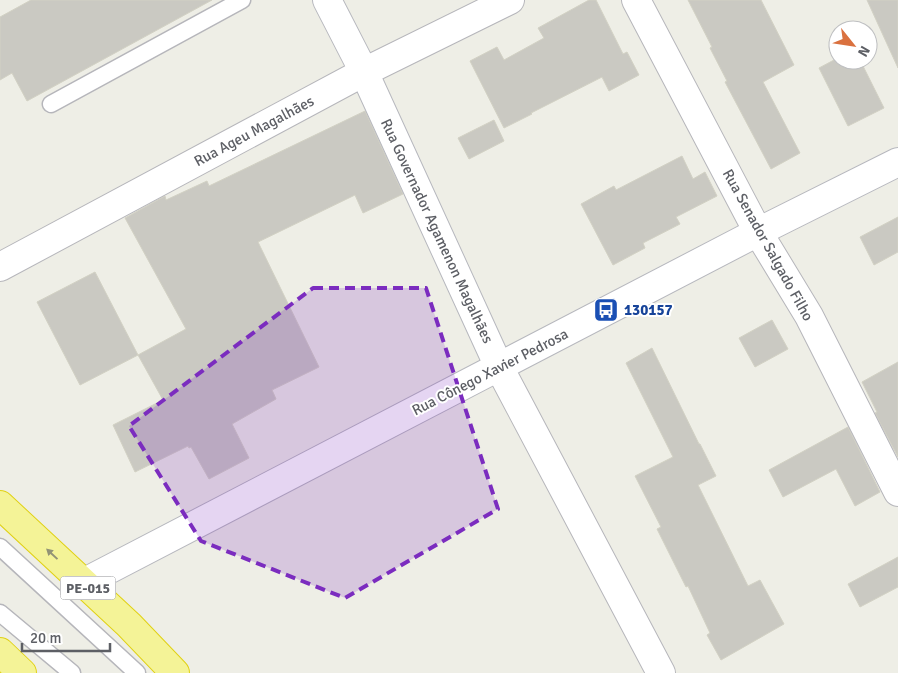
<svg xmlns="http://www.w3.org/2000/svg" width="898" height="673" font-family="Signika,sans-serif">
<rect width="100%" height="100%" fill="#eeeee6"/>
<g fill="#cac9c2" stroke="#d2d1c4">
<path d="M31 0H212L27 101 12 73 0 80V17Z"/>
<path d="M589 0H596L623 54 627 52 639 75 609 91 602 77 531 113 532 114 504 128 470 61 497 47 504 60 544 38 538 28Z"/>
<path d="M688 0H761L794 65 763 82 800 153 771 169 725 82 727 81 710 48 712 47Z"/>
<path d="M867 0H898V68Z"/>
<path d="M834 60H860L884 108 848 126 819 68Z"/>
<path d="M365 111 403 194 363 213 355 195 258 242 319 367 272 390 276 399 232 424 249 458 209 479 191 447 189 448 188 446 135 472 113 425 163 400 138 355 186 329 125 218 165 196 166 200 207 181 209 186Z"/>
<path d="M494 120 504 141 469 159 458 138Z"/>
<path d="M682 156 693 179 705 172 717 196 676 217 680 224 643 243 645 248 613 265 581 204 614 186 616 190Z"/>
<path d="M898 217V252L874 265 860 237Z"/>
<path d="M95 272 138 355 80 385 37 302Z"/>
<path d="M772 320 788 349 755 367 739 338Z"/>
<path d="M652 348 699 444H700L716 476 698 485 748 586 760 580 784 624 721 660 707 635 710 633 688 586 686 587 657 529 661 527 635 476 673 457 626 363Z"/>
<path d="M898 362V457L875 413 877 412 862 382Z"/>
<path d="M848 427 880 492 855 506 836 469 783 497 769 470Z"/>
<path d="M898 557V587L860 607 848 584Z"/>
</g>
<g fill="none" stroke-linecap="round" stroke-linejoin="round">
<defs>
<g id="lane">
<path d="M51 104 242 0"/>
<path d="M0 547 137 673"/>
<path d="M0 613 72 673"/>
</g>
<g id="street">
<path d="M636 0 758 232 809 316 898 492"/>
<path d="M0 267 364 72 510 0"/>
<path d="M499 367 661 673"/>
</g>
<g id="secondary">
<path d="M327 0 364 72 499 367"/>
<path d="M83 583 758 232 898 162"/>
</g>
<g id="highway">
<path d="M0 505 129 625 175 673"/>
<path d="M0 652 22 673"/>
</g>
</defs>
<use href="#lane" stroke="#b6b6bb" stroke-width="19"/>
<use href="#street" stroke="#b6b6bb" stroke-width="30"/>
<use href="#secondary" stroke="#b7b8be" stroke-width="30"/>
<use href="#highway" stroke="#e0d114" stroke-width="30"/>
<use href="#lane" stroke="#fff" stroke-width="16"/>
<use href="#street" stroke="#fff" stroke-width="28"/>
<use href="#secondary" stroke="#fff" stroke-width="28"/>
<use href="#highway" stroke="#f4f397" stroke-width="28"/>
</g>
<defs><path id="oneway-solid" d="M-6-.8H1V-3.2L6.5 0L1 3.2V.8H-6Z" transform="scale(1.25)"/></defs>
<use fill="#929376" href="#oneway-solid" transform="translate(52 554) rotate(-137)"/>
<path fill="#7b2cbf" fill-opacity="0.2" stroke="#7b2cbf" stroke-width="4" stroke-dasharray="10 6" stroke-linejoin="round" d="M313 288H426L498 509 345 598 201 541 129 426Z"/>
<defs>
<symbol id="bus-square" viewBox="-11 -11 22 22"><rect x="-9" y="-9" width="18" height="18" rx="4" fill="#1a4fb4" stroke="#fff"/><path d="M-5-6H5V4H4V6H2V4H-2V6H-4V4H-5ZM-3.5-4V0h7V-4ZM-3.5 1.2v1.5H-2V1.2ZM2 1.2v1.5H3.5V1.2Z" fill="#fff"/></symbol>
</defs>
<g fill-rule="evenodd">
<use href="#bus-square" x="592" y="296" width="28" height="28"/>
</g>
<g text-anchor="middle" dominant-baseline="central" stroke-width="4" stroke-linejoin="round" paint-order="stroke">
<rect fill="#fff" stroke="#8e8f93" stroke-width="1" x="60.5" y="576.5" width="55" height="23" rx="4"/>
<g font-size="14" font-weight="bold" fill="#5d5f65">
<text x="88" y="588">PE-015</text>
</g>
<g font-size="15" fill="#5d5f65" stroke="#fff">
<text transform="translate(254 131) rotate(-28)">Rua Ageu Magalhães</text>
<text transform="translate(437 231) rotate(65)">Rua Governador Agamenon Magalhães</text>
<text transform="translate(768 245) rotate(61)">Rua Senador Salgado Filho</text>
<text transform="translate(490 372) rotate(-27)">Rua Cônego Xavier Pedrosa</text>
</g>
<g font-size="15" font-weight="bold" fill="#164399" stroke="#fff" text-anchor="start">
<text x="624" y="310">130157</text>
</g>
</g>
<g transform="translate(853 45) rotate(120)"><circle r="24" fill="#ffffff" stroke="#bebfc1"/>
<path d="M0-4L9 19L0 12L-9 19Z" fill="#da713f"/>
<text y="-8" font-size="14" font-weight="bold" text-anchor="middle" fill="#5d5f65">N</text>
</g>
<path d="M22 643v8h88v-8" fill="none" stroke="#5d5f65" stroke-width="2.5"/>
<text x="30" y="643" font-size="15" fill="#5d5f65" stroke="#ffffff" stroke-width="4" paint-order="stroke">20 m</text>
</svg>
